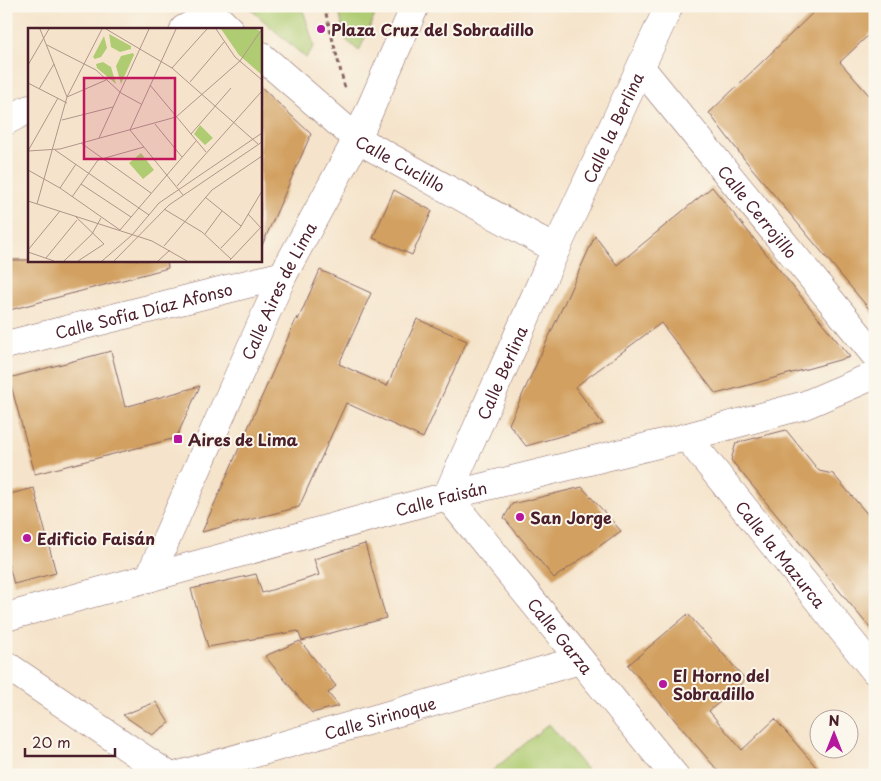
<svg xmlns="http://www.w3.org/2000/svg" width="881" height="781" font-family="'Playpen Sans',sans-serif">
<rect width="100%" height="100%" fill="#fbf7ec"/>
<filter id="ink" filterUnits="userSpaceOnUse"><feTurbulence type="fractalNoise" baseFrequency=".02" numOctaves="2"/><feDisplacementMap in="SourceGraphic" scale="10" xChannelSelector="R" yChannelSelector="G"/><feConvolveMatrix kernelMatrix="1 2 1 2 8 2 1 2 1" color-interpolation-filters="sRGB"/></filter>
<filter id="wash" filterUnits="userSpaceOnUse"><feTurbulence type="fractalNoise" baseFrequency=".0096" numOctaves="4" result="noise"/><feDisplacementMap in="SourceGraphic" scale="20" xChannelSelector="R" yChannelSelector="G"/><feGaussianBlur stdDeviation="1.12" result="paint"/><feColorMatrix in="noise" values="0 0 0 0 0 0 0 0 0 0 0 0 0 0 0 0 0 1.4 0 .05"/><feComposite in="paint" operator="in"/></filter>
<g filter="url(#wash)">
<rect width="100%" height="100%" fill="#f5e4cb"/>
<g fill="#b0cc73" stroke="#7d764f">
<path d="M247 6H302L314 46 306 58Z"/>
<path d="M338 6H379L359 51 345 39Z"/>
<path d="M549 724 591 775H487Z"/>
</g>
<g id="blocks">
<g fill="#d2a061">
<path d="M820 6H875V29L840 62 875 102V316L745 160 709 113Z"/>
<path d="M260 86 311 134 260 250Z"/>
<path d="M712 187 850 357 716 394 661 323 575 387 603 424 526 446 509 424 595 236 617 265Z"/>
<path d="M394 190 432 211 412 255 373 238Z"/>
<path d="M6 260H167L168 268 6 311Z"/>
<path d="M320 270 371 293 339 364 387 386 417 319 467 341 423 438 346 403 299 507 202 532 297 317 298 320Z"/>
<path d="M111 351 125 407 200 386 176 438 35 474 9 378Z"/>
<path d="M786 430 819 471 833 474 875 523V634L731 460 736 443Z"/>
<path d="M582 487 621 531 554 578 504 518 512 504Z"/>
<path d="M34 488 56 573 14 584 6 556V495Z"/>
<path d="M365 544 386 618 302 641 298 631 208 647 191 589 256 574 262 593 319 575 314 559Z"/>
<path d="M688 614 746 680 709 711 742 750 775 719 823 775H716L719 772 628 665Z"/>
<path d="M300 641 336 686 328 693 339 706 312 713 265 656Z"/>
<path d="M156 702 169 723 152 735 123 715Z"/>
</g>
</g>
</g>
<g filter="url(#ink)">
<use href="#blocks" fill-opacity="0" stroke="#866463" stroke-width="1"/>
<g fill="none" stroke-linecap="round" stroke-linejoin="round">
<defs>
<g id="street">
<path d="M205 6 229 29"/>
<path d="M184 29 212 14"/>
<path id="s1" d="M260 55 357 139 556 249"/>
<path id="s2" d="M641 68 875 355"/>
<path d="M6 121 29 109"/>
<path id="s3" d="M6 345 283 275"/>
<path id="s4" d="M687 437 875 671"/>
<path id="s5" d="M447 496 556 249 669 6"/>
<path id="s6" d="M447 496 674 775"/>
<path id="s7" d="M149 578 283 275 357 139 415 6"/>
<path id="s8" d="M6 617 447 496 687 437 805 405 875 375"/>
<path d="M6 665 168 775"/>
<path id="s9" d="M179 775 580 660"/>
</g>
</defs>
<use href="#street" stroke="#866463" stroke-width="29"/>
<path stroke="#866463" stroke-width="3" stroke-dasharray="4 4" stroke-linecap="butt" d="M324 6 345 88"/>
<use href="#street" stroke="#fff" stroke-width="28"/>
</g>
</g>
<g fill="#b5179e" stroke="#fbf7ec" stroke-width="2">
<circle cx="321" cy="29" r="5"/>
<rect x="173" y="434" width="10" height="10" rx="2.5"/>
<circle cx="520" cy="517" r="5"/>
<circle cx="27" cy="538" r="5"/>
<circle cx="663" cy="684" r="5"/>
</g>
<g text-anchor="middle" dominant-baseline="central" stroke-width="4" stroke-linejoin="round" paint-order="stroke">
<g font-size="16" font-weight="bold" fill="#4a1f2b" stroke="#fbf7ec" text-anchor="start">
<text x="331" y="29">Plaza Cruz del Sobradillo</text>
<text x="188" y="439">Aires de Lima</text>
<text x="530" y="517">San Jorge</text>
<text x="37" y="538">Edificio Faisán</text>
<text x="673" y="675">El Horno del<tspan x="673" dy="18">Sobradillo</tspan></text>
</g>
<g font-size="16" fill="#4a1f2b" stroke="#fbf7ec">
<text stroke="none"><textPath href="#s5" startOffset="404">Calle la Berlina</textPath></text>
<text stroke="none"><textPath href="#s1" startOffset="178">Calle Cuclillo</textPath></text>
<text stroke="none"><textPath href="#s2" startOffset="185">Calle Cerrojillo</textPath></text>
<text stroke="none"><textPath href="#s7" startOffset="315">Calle Aires de Lima</textPath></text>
<text stroke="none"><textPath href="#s3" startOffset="142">Calle Sofía Díaz Afonso</textPath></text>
<text stroke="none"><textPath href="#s5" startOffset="135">Calle Berlina</textPath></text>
<text stroke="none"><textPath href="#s8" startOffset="451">Calle Faisán</textPath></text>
<text stroke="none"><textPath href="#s4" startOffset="150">Calle la Mazurca</textPath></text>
<text stroke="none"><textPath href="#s6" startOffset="180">Calle Garza</textPath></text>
<text stroke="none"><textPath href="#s9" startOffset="209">Calle Sirinoque</textPath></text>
</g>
</g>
<g transform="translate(28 28)">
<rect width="234" height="234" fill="#f5e4cb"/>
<path d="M193 1H228L234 4V47L211 27ZM81 6 103 18V21L92 24 83 19ZM76 8 79 20 73 29 67 31 65 29ZM105 25 106 27 93 56 88 38 93 28ZM75 34 83 39 88 56 69 40 68 36ZM172 97 185 110 177 117 166 106ZM113 125 126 142 115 151 101 135Z" fill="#b0cc73"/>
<path fill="none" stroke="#b1958b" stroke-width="1" d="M78 1 144 40 230 116M188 1 207 29 234 52M19 17 68 42 93 65 113 76M0 37 21 1M144 40 179 1M162 54 197 13M0 55 39 75M122 57 178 124M11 61 26 36M39 69 74 1M39 69 78 52M34 92 85 79M127 96 154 129M102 102 148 1M102 102 155 167M163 106 203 60M71 110 121 1M53 115 123 165M27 122 121 187M0 123 32 121 148 89 212 33 234 1M0 123 30 70M0 142 32 160 92 202 168 113M53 156 103 189M149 158 234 63M32 160 48 136M44 169 70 132 116 119M177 169 213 198M0 173 124 213 159 233M9 176 39 69 12 1M136 181 174 204 203 231M220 186 233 200M47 188 76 216 50 233M177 206 194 183M136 218 184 162 234 128M193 220 212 200 234 163M0 222 32 183M0 224 26 233M18 230 49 192M202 232 234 198M36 233 64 206 73 190M74 233 104 207 131 175 234 105M86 233 141 177 234 114M130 233 142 222"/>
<path fill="#c2185b" fill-opacity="0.15" stroke="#c2185b" stroke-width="2.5" d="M56 50H147V131H56Z"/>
<rect width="234" height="234" fill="none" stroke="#4a1f2b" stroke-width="2.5"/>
</g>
<rect width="881" height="781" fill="none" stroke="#fbf7ec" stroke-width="25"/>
<g transform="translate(834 734)"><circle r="24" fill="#fbf7ec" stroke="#b4a19f"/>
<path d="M0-4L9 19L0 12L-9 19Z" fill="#b5179e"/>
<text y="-8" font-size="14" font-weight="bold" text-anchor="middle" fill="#4a1f2b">N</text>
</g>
<path d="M25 748v8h90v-8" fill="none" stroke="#4a1f2b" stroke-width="2.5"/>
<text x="32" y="748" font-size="15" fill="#4a1f2b" stroke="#fbf7ec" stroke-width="4" paint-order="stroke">20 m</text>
</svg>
